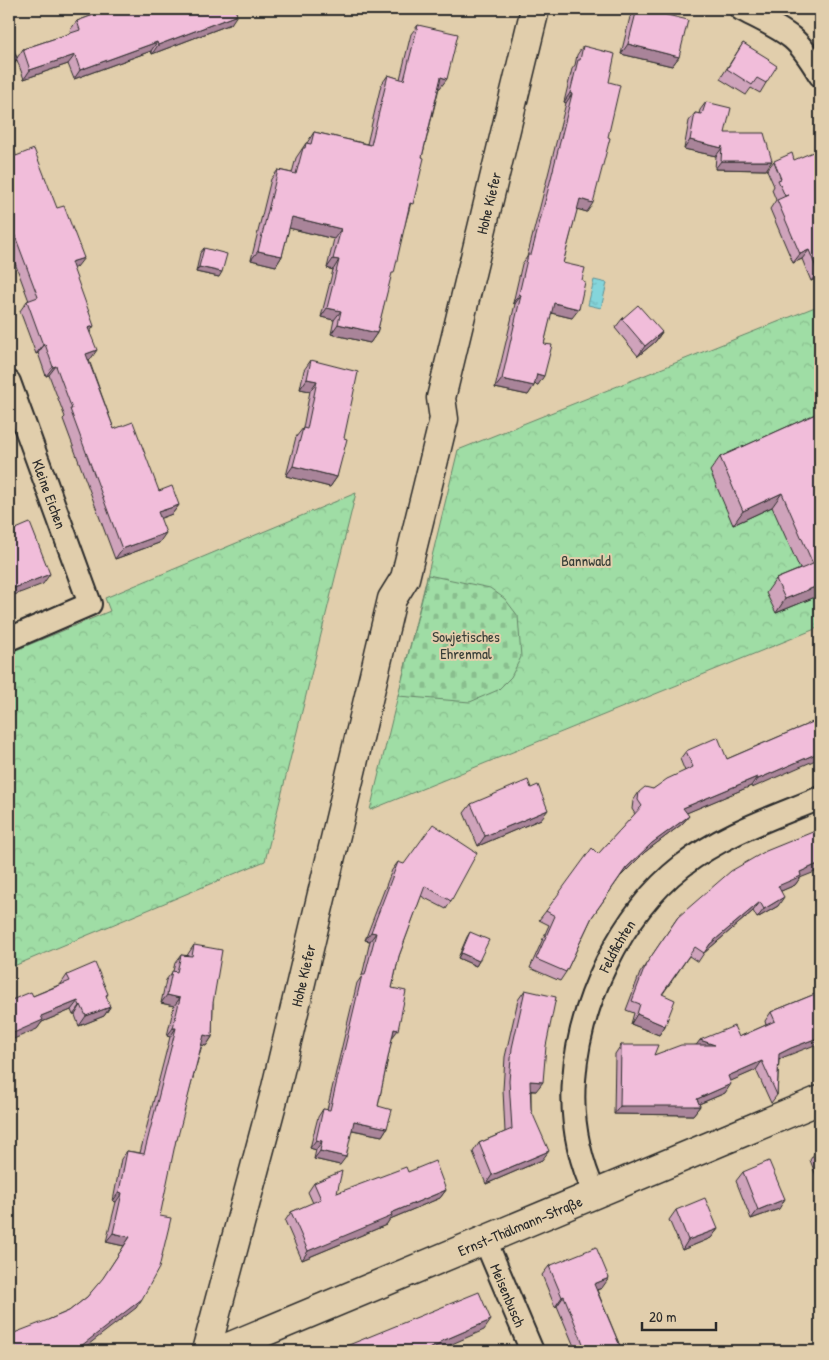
<svg xmlns="http://www.w3.org/2000/svg" width="829" height="1360" font-family="'Patrick Hand',sans-serif">
<defs>
<pattern id="forest-crowns" width="20" height="18" patternUnits="userSpaceOnUse" patternTransform="scale(1.25)"><rect width="20" height="18" fill="#9fdda5"/><path d="M2 6a3 3 0 1 1 6 0M12 15a3 3 0 1 1 6 0" fill="none" stroke="#89be8e"/></pattern>
<pattern id="cemetery-stones" width="16" height="16" patternUnits="userSpaceOnUse" patternTransform="scale(1.25)"><rect width="16" height="16" fill="#9fdda5"/><path d="M2 7V4a2 2 0 0 1 4 0v3zM10 15v-3a2 2 0 0 1 4 0v3z" fill="#89be8e"/></pattern>
<pattern id="water-ripples" width="26" height="14" patternUnits="userSpaceOnUse" patternTransform="scale(1.25)"><rect width="26" height="14" fill="#84d5db"/><path d="M2 4q2-2 4 0t4 0M15 11q2-2 4 0t4 0" fill="none" stroke="#72b7bc"/></pattern>
</defs>
<rect width="100%" height="100%" fill="#e1ceac"/>
<filter id="ink" filterUnits="userSpaceOnUse"><feTurbulence type="fractalNoise" baseFrequency=".02" numOctaves="2"/><feDisplacementMap in="SourceGraphic" scale="10" xChannelSelector="R" yChannelSelector="G"/><feConvolveMatrix kernelMatrix="1 2 1 2 8 2 1 2 1" color-interpolation-filters="sRGB"/></filter>
<g filter="url(#ink)">
<g fill="url(#forest-crowns)" stroke="#658468">
<path d="M820 305V627L370 810 458 450Z"/>
<path d="M356 493 265 861 9 968V653L110 611 105 598Z"/>
</g>
<path fill="url(#cemetery-stones)" stroke="#658468" d="M428 575 490 588 505 599 518 616 521 657 511 677 498 690 470 702 398 696Z"/>
<path fill="url(#water-ripples)" stroke="#609195" d="M594 280 607 283 601 308 588 305Z"/>
<g fill="none" stroke-linecap="round" stroke-linejoin="round">
<defs>
<g id="street">
<path d="M741 9C758 18 777 26 792 38 804 48 812 62 820 75"/>
<path id="s1" d="M9 382 90 604 9 639"/>
<path id="s2" d="M595 1194C579 1159 571 1119 574 1080 579 1003 621 914 682 866 723 834 772 818 820 798"/>
<path id="s3" d="M485 1240 532 1351"/>
</g>
<g id="secondary">
<path id="s4" d="M206 1351 274 1096 392 599 405 578 444 419 441 398 535 9"/>
<path id="s5" d="M219 1351 820 1100"/>
</g>
</defs>
<use href="#street" stroke="#2b2b2b" stroke-width="26"/>
<use href="#secondary" stroke="#2b2b2b" stroke-width="31"/>
<use href="#street" stroke="#e1ceac" stroke-width="22"/>
<use href="#secondary" stroke="#e1ceac" stroke-width="28"/>
</g>
<g fill="#cfa3bb" stroke="#2b2b2b">
<path d="M110 9H242L236 11 231 24 152 54 151 51 74 79 68 64 24 79 17 60 10 69 9 70V38L17 58 23 49 71 33 70 30 77 21Z"/>
<path d="M636 9H642L679 57 672 66 621 54 630 17Z"/>
<path d="M418 25 440 88H439L409 210 390 278 377 333 370 343 331 334 334 320 321 317 333 270 327 268 334 239 289 228 282 256 276 266 251 260 271 179 278 170 292 173 296 158 306 143H307L314 132 367 144 381 85 388 75 400 79 411 34Z"/>
<path d="M743 43 768 60 766 83 760 93 751 88 746 95 720 79Z"/>
<path d="M583 46 609 82 587 212 577 209 563 263 572 318 551 313 544 344 538 385 535 384 528 395 495 388 515 304 513 303 522 264 527 257 542 199 566 103 564 102 572 69 575 65 577 55Z"/>
<path d="M706 102 725 133 766 170 715 169 716 156 684 149 689 121 695 113 699 114 700 110Z"/>
<path d="M9 135 16 156 77 267 73 269 90 332V360H89L114 429 159 491 179 505 172 514 160 518 159 543 115 559 63 419 65 417 49 375 46 376 38 353 36 354 20 311 27 301H29L9 247Z"/>
<path d="M774 161 820 277 811 281 802 259 793 263 770 209 776 200 772 190 774 186 767 170Z"/>
<path d="M204 248 219 277 196 272 200 253Z"/>
<path d="M622 319 662 332 655 342 638 356 615 328Z"/>
<path d="M311 360 344 438 337 477 330 487 286 476 296 437 303 428 310 391 300 389 304 370Z"/>
<path d="M820 412V595L776 613 766 593 776 579 800 569 772 507 733 525 710 471 720 457Z"/>
<path d="M820 719 752 788 751 786 686 813 689 816 682 824 645 852 620 877 592 917 566 972 560 981 530 968 549 925 539 920 546 911 635 814 632 809 633 801 639 792 653 789 685 771 680 759 686 751 727 759Z"/>
<path d="M471 804 541 819 478 846 464 813Z"/>
<path d="M398 862 451 901 446 909 421 896 399 956 392 988V1038L378 1106 387 1128 382 1136 352 1130 340 1165 314 1159 316 1150 310 1148 318 1117 323 1109 327 1110 357 983 362 976 370 941 365 940 392 870Z"/>
<path d="M800 878 795 885 781 891 778 906 757 918 753 911 704 953 698 962 689 956 662 995 665 1026 659 1035 631 1024 634 1013 626 1010 640 973 678 917Z"/>
<path d="M470 932 479 961 476 966 458 958 467 937Z"/>
<path d="M194 945 213 1003 212 1037 206 1046 202 1045 175 1143 136 1308 48 1320 69 1311 87 1297 102 1280 124 1246 106 1242 116 1202 113 1201 121 1159 127 1151 140 1153 170 1037 167 1036 174 1006 161 1003 166 980 173 971 175 963 181 955 187 956 188 954Z"/>
<path d="M67 975 108 994 106 997 110 1007 104 1016 79 1026 75 1015H73L71 1010 42 1022 37 1029 33 996 61 984Z"/>
<path d="M525 990 536 1091H531V1110L542 1160 486 1184 473 1152 479 1143 505 1132 503 1090 505 1057 518 1000Z"/>
<path d="M820 992 784 1057 779 1060 777 1095 771 1103 756 1070 730 1081 725 1093 699 1104 700 1106 693 1115 614 1114 615 1054 621 1045 654 1055 696 1045 739 1037 766 1025 765 1021 771 1012Z"/>
<path d="M820 1149V1186L810 1160 816 1151Z"/>
<path d="M408 1172 446 1190 440 1198 390 1219 386 1225 302 1260 285 1221 291 1212 313 1203 308 1192 314 1183 337 1193Z"/>
<path d="M743 1172 779 1209 751 1219 736 1181Z"/>
<path d="M676 1210 718 1229 711 1238 682 1250 669 1220Z"/>
<path d="M549 1266 602 1288 597 1290 622 1351H576L557 1306 555 1307 542 1275Z"/>
</g>
<g fill="#a98499" stroke="#2b2b2b">
<path d="M231 9H242L227 14Z"/>
<path d="M237 15 231 24 152 54 158 45Z"/>
<path d="M157 42 151 51 74 79 80 70Z"/>
<path d="M628 44 679 57 672 66 621 54Z"/>
<path d="M75 55 68 64 24 79 30 70Z"/>
<path d="M17 59 10 69 9 70V63Z"/>
<path d="M441 77 447 79 440 88 434 87Z"/>
<path d="M570 93 572 94 566 103 564 102Z"/>
<path d="M690 140 722 148 716 156 684 149Z"/>
<path d="M721 161H772L766 170 715 169Z"/>
<path d="M580 199 593 203 587 212 573 208Z"/>
<path d="M292 217 341 229 334 239 285 227Z"/>
<path d="M809 250 802 259 793 263 800 254Z"/>
<path d="M258 251 282 256 276 266 251 260Z"/>
<path d="M84 258 77 267 64 272 71 262Z"/>
<path d="M333 259 339 260 333 270 327 268Z"/>
<path d="M199 267 222 272 219 277 196 272Z"/>
<path d="M820 270V277L811 281 818 272Z"/>
<path d="M519 294 521 295 515 304 513 303Z"/>
<path d="M554 303 579 309 572 318 547 312Z"/>
<path d="M327 308 341 311 334 320 321 317Z"/>
<path d="M338 324 377 333 370 343 331 334Z"/>
<path d="M94 326 88 335V328Z"/>
<path d="M662 332 655 342 638 356 645 346Z"/>
<path d="M45 344 38 353 36 354 43 345Z"/>
<path d="M97 350 90 360 80 364 86 354Z"/>
<path d="M56 366 49 375 46 376 53 367Z"/>
<path d="M537 374 544 376 538 385 530 383Z"/>
<path d="M307 379 317 381 310 391 300 389Z"/>
<path d="M502 379 534 386 528 395 495 388Z"/>
<path d="M293 466 337 477 330 487 286 476Z"/>
<path d="M782 493 772 507 733 525 743 511Z"/>
<path d="M179 505 172 514 151 522 158 512Z"/>
<path d="M166 533 159 543 115 559 122 549Z"/>
<path d="M50 574 43 584 9 597V590Z"/>
<path d="M820 585V595L776 613 785 599Z"/>
<path d="M820 752V758L752 788 758 779Z"/>
<path d="M757 777 751 786 677 817 683 808Z"/>
<path d="M548 810 541 819 478 846 485 836Z"/>
<path d="M689 816 682 824 645 852 620 877 626 868 652 843Z"/>
<path d="M820 863V870L800 878 795 885 772 895 778 886 800 872Z"/>
<path d="M784 897 778 906 757 918 764 909Z"/>
<path d="M760 902 753 911 704 953 710 944Z"/>
<path d="M371 932 376 933 370 941 365 940Z"/>
<path d="M461 953 479 961 476 966 458 958Z"/>
<path d="M167 995 180 998 174 1006 161 1003Z"/>
<path d="M78 1001 71 1010 42 1022 37 1029 9 1041V1035L41 1016Z"/>
<path d="M81 1005 75 1015H73L80 1006Z"/>
<path d="M110 1007 104 1016 79 1026 86 1016Z"/>
<path d="M637 1014 665 1026 659 1035 631 1024Z"/>
<path d="M173 1028H176L170 1037 167 1036Z"/>
<path d="M394 1029 398 1030 392 1038Z"/>
<path d="M204 1035 212 1037 206 1046 198 1044Z"/>
<path d="M820 1037V1043L784 1057 773 1063 779 1054 791 1048Z"/>
<path d="M700 1040 715 1045 694 1048Z"/>
<path d="M762 1061 756 1070 722 1085 728 1076Z"/>
<path d="M530 1081 543 1082 536 1091 524 1090Z"/>
<path d="M731 1084 725 1093 694 1106H700L693 1115 614 1114 620 1106 697 1099Z"/>
<path d="M354 1121 387 1128 382 1136 348 1129Z"/>
<path d="M316 1140 322 1141 316 1150 310 1148Z"/>
<path d="M320 1151 346 1157 340 1165 314 1159Z"/>
<path d="M549 1151 542 1160 486 1184 492 1175Z"/>
<path d="M446 1190 440 1198 390 1219 386 1225 302 1260 308 1251 391 1213Z"/>
<path d="M119 1192 122 1193 116 1202 113 1201Z"/>
<path d="M785 1199 779 1209 751 1219 758 1210Z"/>
<path d="M718 1229 711 1238 682 1250 688 1240Z"/>
<path d="M113 1233 130 1237 124 1246 106 1242Z"/>
<path d="M609 1278 602 1288 588 1293 594 1284Z"/>
<path d="M564 1296 557 1306 555 1307 562 1297Z"/>
<path d="M142 1299 136 1308 80 1351H68Z"/>
<path d="M491 1320 484 1330 436 1351H424L440 1342Z"/>
</g>
<g fill="#f1bdda" stroke="#2b2b2b">
<path d="M110 9H235L237 15 158 45 157 42 80 70 75 55 30 70 23 49 80 30 77 21Z"/>
<path d="M637 9H642L688 20 679 57 628 44Z"/>
<path d="M418 25 458 34 447 79 441 77 422 157 424 158 413 204 410 203 394 273H392L377 333 338 324 341 311 327 308 339 260 333 259 341 229 292 217 282 256 258 251 278 170 296 174 303 148H305L306 143 311 144 314 132 371 145 388 75 404 80Z"/>
<path d="M9 38 17 59 9 63Z"/>
<path d="M743 43 769 59 768 60 777 66 766 83 757 78 752 85 727 69Z"/>
<path d="M583 46 615 54 609 82 620 85 608 137 610 138 593 203 580 199 563 263 585 268 582 280 585 282 579 309 554 303 544 344 552 345 544 376 537 374 534 386 502 379 521 295 519 294 528 255H531L548 190 572 94 570 93 578 60H580Z"/>
<path d="M706 102 731 108 725 133H764L772 161H721L722 146V148L690 140 695 113 702 114Z"/>
<path d="M9 135 16 156 34 149 57 208 64 206 84 258 71 262 94 326 88 328 97 350 86 354 114 429 133 422 159 491 172 486 179 505 158 512 166 533 122 549 70 409H72L56 366 53 367 45 344 43 345 27 301 38 297 9 220Z"/>
<path d="M820 149V181L819 182 820 185V270L818 272 809 250 800 254 777 200 788 195 785 196 778 180 781 179 774 161 792 153 794 160Z"/>
<path d="M204 248 227 254 222 272 199 267Z"/>
<path d="M638 305 662 332 645 346 622 319Z"/>
<path d="M311 360 358 372 344 438 347 439 337 477 293 466 303 428 307 429 317 381 307 379Z"/>
<path d="M820 412V476H818L820 481V585L785 599 776 579 813 564 782 493 743 511 720 457Z"/>
<path d="M30 523 50 574 9 590V532Z"/>
<path d="M820 719V752L758 779 757 777 683 808 689 816 652 843 626 868 592 917 566 972 536 959 555 916 546 911 592 848 598 854 642 806 638 800 639 792 645 787 653 789 667 779 693 767 686 751 718 737 727 759Z"/>
<path d="M528 780 531 788 538 785 548 810 485 836 471 804Z"/>
<path d="M433 824 477 853 451 901 425 886 399 956 392 988 406 991 398 1030 394 1029 378 1106 392 1110 387 1128 354 1121 346 1157 320 1151 322 1141 316 1140 323 1109 330 1110 362 975H365L376 933 371 932 398 862 404 864Z"/>
<path d="M820 829V863L800 872 801 876 778 886 784 897 764 909 760 902 710 944 704 953 695 947 662 994 675 1000 665 1026 637 1014 640 1004 632 1001 646 964 678 917 731 871 766 851Z"/>
<path d="M470 932 489 940 479 961 461 953Z"/>
<path d="M194 945 222 950 213 1003 212 1037 204 1035 177 1140H176L160 1216 171 1218 159 1268 142 1299 81 1346 68 1351H9V1335L48 1320 69 1311 87 1297 103 1278 130 1237 113 1233 122 1193 119 1192 127 1151 144 1154 176 1028H173L180 998 167 995 172 971 177 972 181 955 192 956Z"/>
<path d="M95 963 108 994 106 995 110 1007 86 1016 81 1005 80 1006 78 1001 41 1016 43 1020 9 1035V1001L31 992 33 996 70 981 67 975Z"/>
<path d="M525 990 556 997 546 1046 543 1082 530 1081 531 1110 549 1151 492 1175 479 1143 512 1129 509 1081 512 1048Z"/>
<path d="M820 992V1037L791 1048 779 1054 777 1095 762 1061 728 1076 731 1084 697 1099 700 1106H620L621 1045H658L654 1055 681 1045H715L700 1040 734 1026 739 1037 775 1021 771 1012Z"/>
<path d="M820 1149V1161L816 1151Z"/>
<path d="M435 1161 446 1190 391 1213 392 1216 308 1251 291 1212 321 1199 314 1183 342 1171 337 1193 406 1167 408 1172Z"/>
<path d="M769 1161 785 1199 758 1210 743 1172Z"/>
<path d="M705 1198 718 1229 688 1240 676 1210Z"/>
<path d="M596 1247 609 1278 594 1284 622 1351H586L564 1296 562 1297 549 1266Z"/>
<path d="M479 1292 491 1320 440 1342 441 1344 424 1351H334Z"/>
</g>
</g>
<g text-anchor="middle" dominant-baseline="central" stroke-width="4" stroke-linejoin="round" paint-order="stroke">
<g font-size="15" fill="#2b2b2b" stroke="#e1ceac">
<text stroke="none"><textPath href="#s4" startOffset="1185">Hohe Kiefer</textPath></text>
<text stroke="none"><textPath href="#s1" startOffset="119">Kleine Eichen</textPath></text>
<text stroke="none"><textPath href="#s2" startOffset="259">Feldfichten</textPath></text>
<text stroke="none"><textPath href="#s4" startOffset="388">Hohe Kiefer</textPath></text>
<text stroke="none"><textPath href="#s5" startOffset="326">Ernst-Thälmann-Straße</textPath></text>
<text stroke="none"><textPath href="#s3" startOffset="60">Meisenbusch</textPath></text>
</g>
<g font-size="15" fill="#373d37" stroke="#e1ceac">
<text x="586" y="560">Bannwald</text>
<text x="466" y="636">Sowjetisches<tspan x="466" dy="17">Ehrenmal</tspan></text>
</g>
</g>
<rect width="829" height="1360" fill="none" stroke="#e1ceac" stroke-width="30"/>
<rect x="15" y="15" width="799" height="1330" fill="none" stroke="#2b2b2b" stroke-width="2" filter="url(#ink)"/>
<path d="M642 1322v8h74v-8" fill="none" stroke="#2b2b2b" stroke-width="2.5"/>
<text x="649" y="1322" font-size="15" fill="#2b2b2b" stroke="#e1ceac" stroke-width="4" paint-order="stroke">20 m</text>
</svg>
